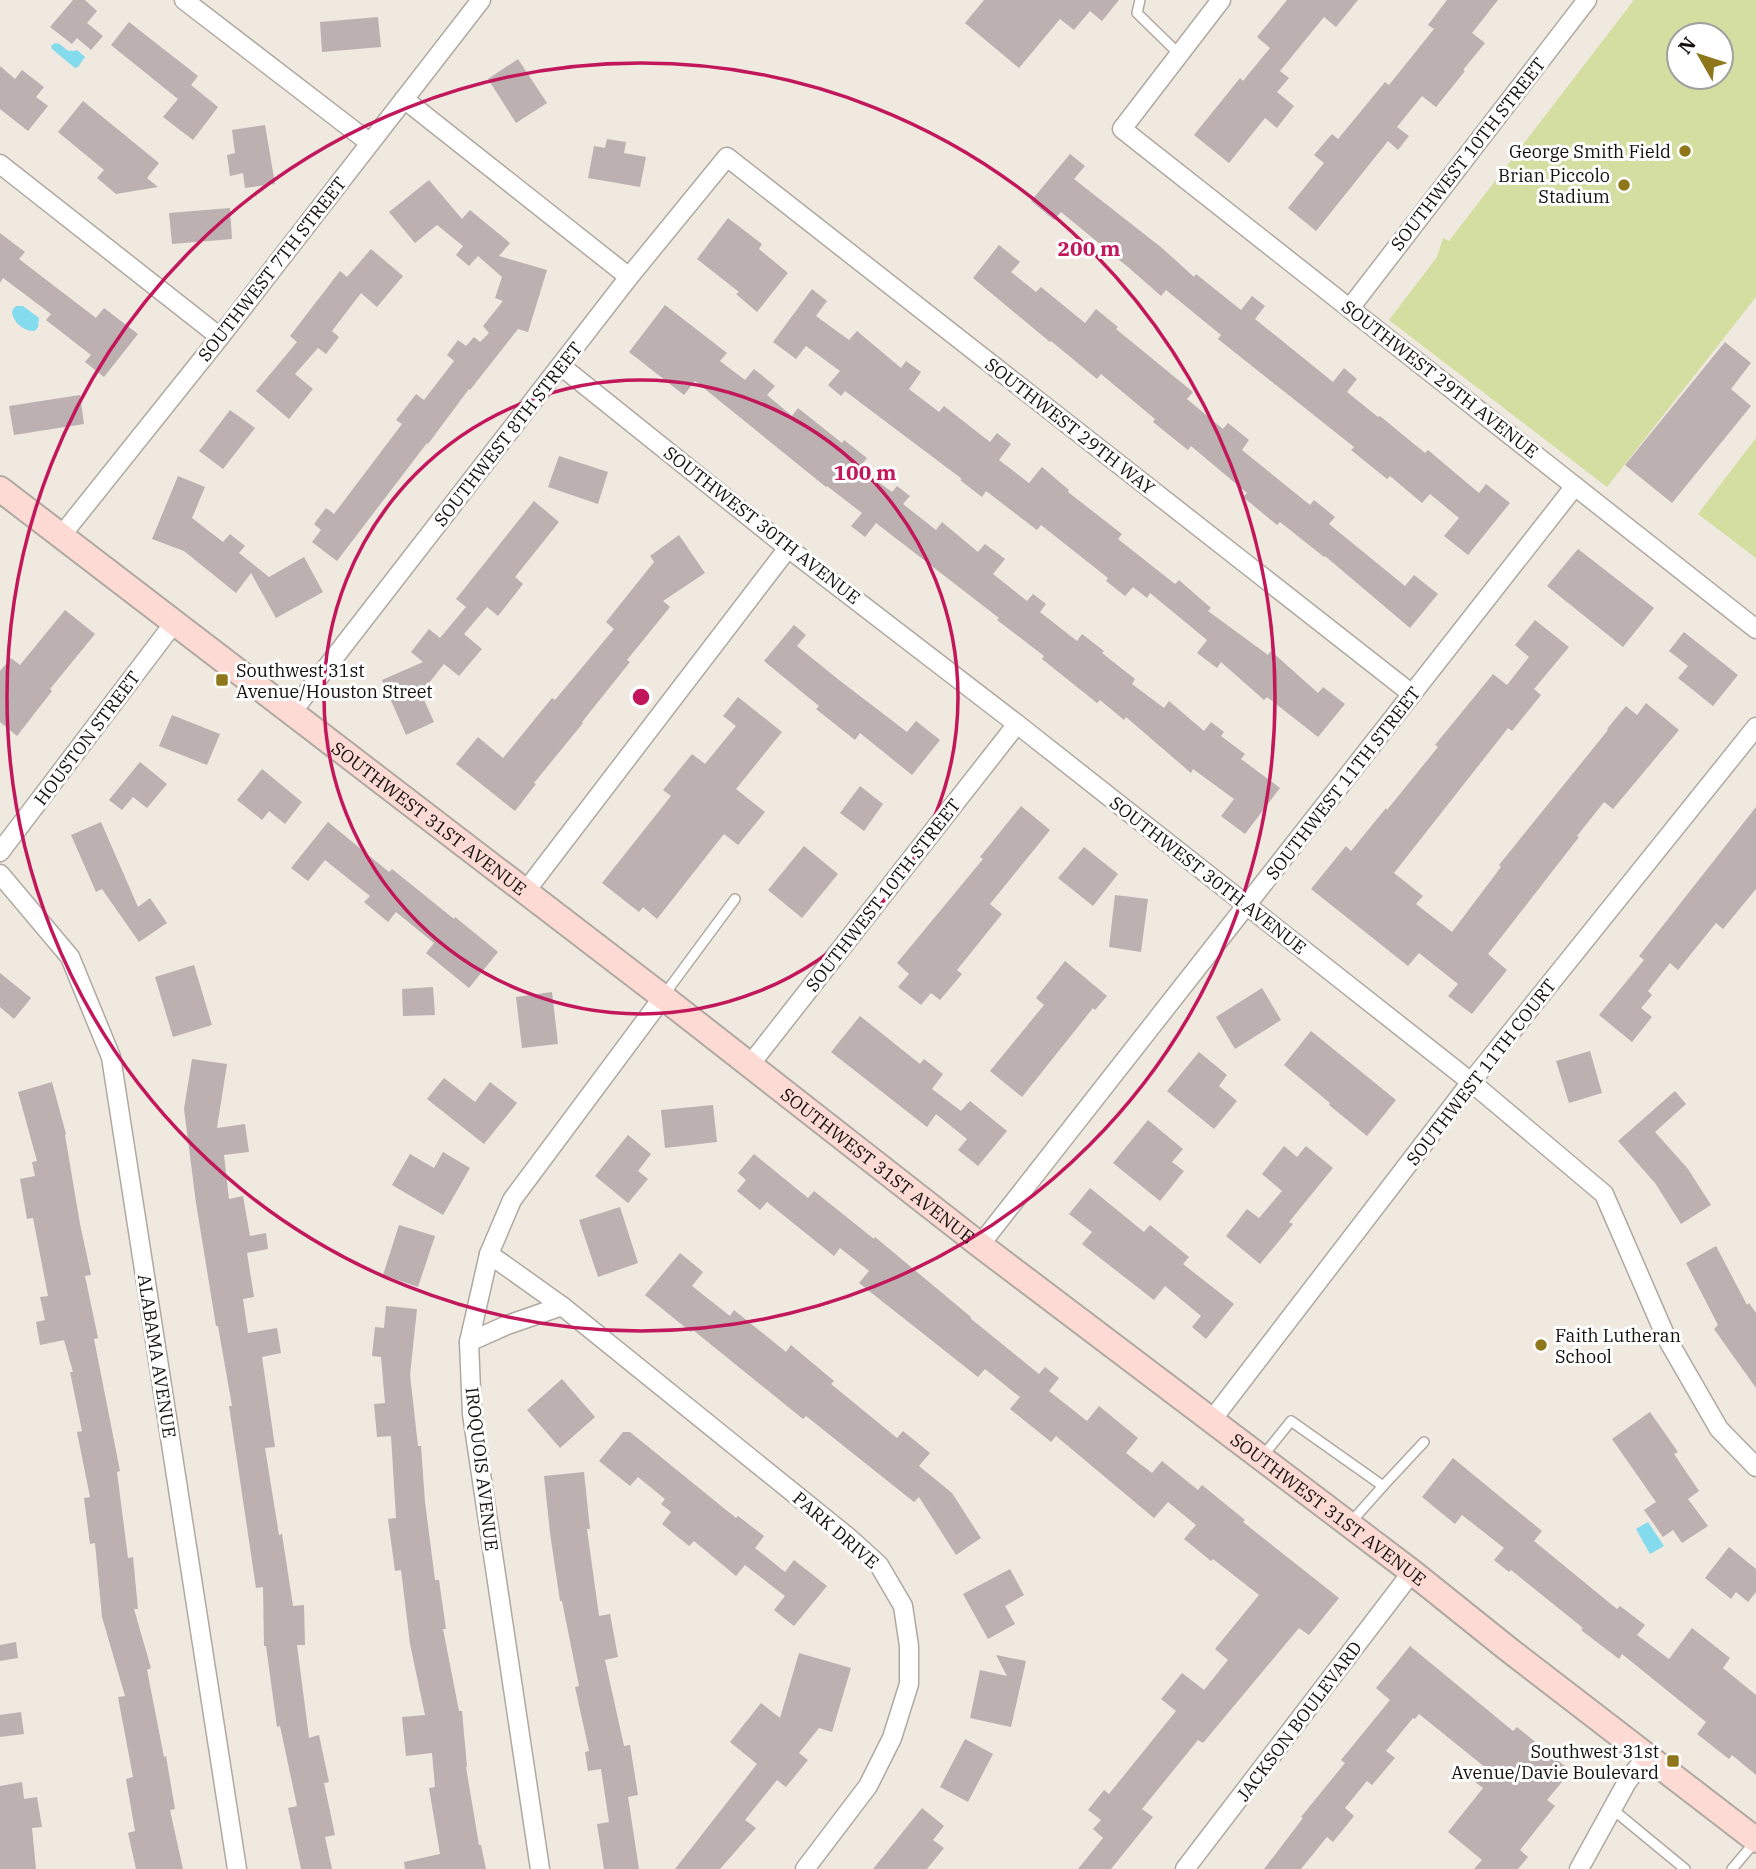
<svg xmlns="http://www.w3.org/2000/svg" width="1756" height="1869" font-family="'IBM Plex Serif',serif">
<rect width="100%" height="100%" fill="#efe9e0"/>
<g fill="#d3dea0" fill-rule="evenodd">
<path d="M1634 0H1756V297L1607 487 1389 320 1437 257 1443 238 1449 241ZM1679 35H1721V77H1679Z"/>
<path d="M1756 438V558L1698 514Z"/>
</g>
<g fill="#85dbee">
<path d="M55 43C66 44 63 54 77 50L85 57 78 67 75 68 52 49 51 46Z"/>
<path d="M16 306H23L39 318 38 327 35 331C24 332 14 323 12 313L13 309Z"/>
<path d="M1648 1522 1664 1546 1650 1554 1636 1529Z"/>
</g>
<g fill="#bcb0b0">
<path d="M73 0H85L97 11 87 23 103 36 91 50 77 38 72 44 50 27Z"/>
<path d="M984 0H1119L1102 21 1090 11 1074 30 1060 19 1019 68 965 23Z"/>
<path d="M1287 0H1358L1336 27 1324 17 1280 71 1289 78 1277 92 1294 106 1277 128 1265 118 1229 163 1194 135 1240 78 1243 81 1270 48 1257 37Z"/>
<path d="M1447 0H1498L1472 33 1485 43 1463 70 1465 71 1436 107 1422 96 1397 127 1409 136 1398 150 1388 141 1316 231 1288 208 1324 163 1314 155 1332 134 1338 139 1385 82 1389 85 1434 29 1428 25Z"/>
<path d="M378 17 381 47 322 52 320 22Z"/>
<path d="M129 22 198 76 191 85 218 107 193 140 163 117 178 99 111 45Z"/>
<path d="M518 59 547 103 516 123 488 79Z"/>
<path d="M0 66 15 79 22 70 44 87 36 97 48 106 28 131 0 109Z"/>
<path d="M83 101 159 163 147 178 158 187 116 194 97 178 104 170 58 132Z"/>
<path d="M265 125 275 184 245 188 243 173 230 176 227 155 235 153 232 130Z"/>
<path d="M607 139 626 142 624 153 646 157 640 187 588 178 594 146 605 148Z"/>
<path d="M1070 154 1085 166 1074 179 1162 248 1194 277 1196 274 1241 310 1252 296 1265 306 1255 319 1333 382 1344 368 1357 379 1347 392 1378 417 1380 416 1425 453 1428 450 1479 493 1486 484 1510 503 1468 555 1444 536 1459 518 1430 494 1422 503 1390 476 1387 479 1351 450 1354 447 1218 339 1221 335 1166 290 1161 296 1128 267 1061 212 1054 220 1031 201Z"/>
<path d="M429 180 462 219 470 210 510 243 499 256 547 270 528 332 518 329 470 390 469 389 428 444 427 443 337 561 312 542 321 530 314 524 326 508 334 514 402 424 396 420 416 394 424 400 454 361 447 355 458 340 466 346 474 337 480 342 489 333 483 326 503 301 495 298 502 277 478 256 469 266 456 255 463 246 437 225 415 243 389 212Z"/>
<path d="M230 208 232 239 172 244 169 213Z"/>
<path d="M728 218 762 244 759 249 788 273 757 312 736 294 739 292 697 259Z"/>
<path d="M0 233 25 252 19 259 96 318 104 308 138 334 104 377 85 362 91 355 46 320 51 314 3 278 0 283Z"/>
<path d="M999 245 1020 262 1011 272 1036 292 1041 287 1085 323 1096 309 1118 327 1116 329 1193 392 1187 399 1223 429 1228 423 1249 440 1242 450 1310 505 1314 500 1335 517 1329 524 1405 586 1414 575 1438 594 1410 628 1325 556 1324 557 1280 522 1277 525 1243 497 1247 493 1191 446 1188 450 1153 422 1155 419 1101 374 1097 379 1051 341 1050 342 973 278Z"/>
<path d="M371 249 403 276 377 307 361 293 332 331 339 337 326 354 318 348 295 374 313 389 289 419 256 391 297 342 290 336 340 271 347 277Z"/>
<path d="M812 289 827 301 816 316 849 340 857 331 901 368 906 361 921 372 909 389 939 412 944 406 990 442 997 433 1011 444 999 460 1029 483 1042 467 1069 490 1068 492 1122 534 1118 539 1175 584 1179 580 1211 608 1208 611 1268 655 1271 651 1318 693 1323 687 1345 704 1318 737 1267 697 1264 700 1221 662 1217 668 1197 653 1207 640 1150 593 1147 598 1133 587 1125 596 1106 581 1108 578 1041 525 1037 530 986 491 982 497 960 480 962 479 845 391 841 396 828 385 840 371 806 346 796 359 773 342Z"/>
<path d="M665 305 727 353 720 361 745 380 754 369 775 386 767 395 792 416 798 408 842 443 844 440 867 458 859 468 892 492 897 486 910 496 903 504 936 530 942 522 978 552 985 544 1005 559 993 574 1027 601 1033 594 1046 604 1040 612 1077 641 1082 634 1104 651 1102 653 1135 679 1132 684 1164 708 1169 701 1204 731 1211 722 1224 732 1221 736 1245 754 1241 759 1280 788 1245 834 1221 816 1234 799 1193 769 1191 773 1126 717 1124 720 1100 700 1097 703 1042 659 1044 656 997 620 999 618 876 523 865 537 851 526 862 513 827 486 826 487 695 381 684 395 629 352Z"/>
<path d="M1725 342 1751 363 1731 389 1751 406 1672 503 1625 465Z"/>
<path d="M80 395 84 424 14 435 9 406Z"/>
<path d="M230 410 255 428 223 469 199 451Z"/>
<path d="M559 456 608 472 598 504 548 487Z"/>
<path d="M178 476 205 487 192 518 223 542 230 534 245 546 239 553 269 577 304 557 323 592 276 618 251 573 236 593 184 551 152 539Z"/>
<path d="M534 501 559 522 515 577 523 584 498 616 487 607 464 634 482 649 459 676 444 664 421 693 434 722 406 735 382 680 423 662 411 652 429 629 440 638 466 607 456 599Z"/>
<path d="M679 535 705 573 663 601 670 607 627 660 630 662 582 722 583 723 534 783 536 784 515 811 456 764 478 737 503 758 552 698 555 700 614 629 606 622 654 562 650 556Z"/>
<path d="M1578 549 1654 608 1623 647 1547 586Z"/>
<path d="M65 610 95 634 50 689 52 691 17 736 0 722V671L11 658 20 665Z"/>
<path d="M1535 620 1569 647 1534 689 1541 695 1512 731 1508 728 1394 873 1423 896 1416 904 1452 932 1501 867 1499 865 1608 730 1607 729 1626 706 1637 715 1646 703 1679 730 1613 809 1604 802 1577 836 1579 837 1488 954 1507 970 1472 1014 1448 996 1458 984 1419 953 1408 966 1311 889 1346 846 1351 851 1386 808 1387 810 1438 747 1435 745 1493 674 1507 685 1529 657 1515 645Z"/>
<path d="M794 625 806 635 797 646 839 680 907 732 916 721 940 740 912 775 860 733 855 740 816 709 819 706 764 661Z"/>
<path d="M1684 632 1738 675 1713 706 1678 678 1688 666 1669 651Z"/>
<path d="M738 697 782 732 736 789 765 812 738 845 724 834 657 919 643 907 639 912 602 883 671 796 663 790 692 754 705 764 736 726 723 716Z"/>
<path d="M172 715 220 734 207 765 159 746Z"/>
<path d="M140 762 167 784 147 808 133 797 122 810 109 800Z"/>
<path d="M262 769 302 802 285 824 269 811 262 820 237 800Z"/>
<path d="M860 786 883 804 864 831 840 813Z"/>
<path d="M1021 806 1050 830 990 904 1002 914 957 970 962 974 940 1000 931 993 921 1005 898 987 909 974 897 963 983 859 980 857Z"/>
<path d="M1756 807V889L1723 929 1716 923 1678 970 1670 963 1648 991 1652 995 1641 1008 1652 1017 1632 1042 1599 1015 1644 960 1639 956Z"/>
<path d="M101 822 138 907 150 898 167 923 139 942 102 889 96 892 71 835Z"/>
<path d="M328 822 389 872 392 869 454 919 455 917 498 952 469 988 426 953 434 943 396 912 388 922 364 902 370 896 325 860 308 881 291 868Z"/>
<path d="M804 846 838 874 802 918 768 890Z"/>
<path d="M1084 847 1118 874 1093 906 1058 878Z"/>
<path d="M1115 895 1148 899 1141 952 1109 947Z"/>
<path d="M1065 961 1107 996 1095 1010 1093 1008 1022 1097 990 1071 1044 1005 1036 998Z"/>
<path d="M194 965 212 1025 173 1037 155 977Z"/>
<path d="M0 973 31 998 14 1019 0 1007Z"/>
<path d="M433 987 435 1015 403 1016 402 989Z"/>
<path d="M1262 988 1281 1020 1235 1049 1216 1017Z"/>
<path d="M552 992 558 1044 522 1048 516 997Z"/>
<path d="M860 1016 920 1064 924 1059 943 1074 932 1089 961 1111 970 1101 1007 1131 978 1166 958 1150 967 1139 936 1114 927 1127 831 1052Z"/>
<path d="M1311 1031 1396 1100 1367 1136 1329 1105 1330 1103 1284 1065Z"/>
<path d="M1590 1051 1602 1093 1569 1103 1556 1061Z"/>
<path d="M1199 1052 1227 1075 1219 1086 1237 1101 1214 1129 1167 1091Z"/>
<path d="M192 1059 227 1064 217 1128 245 1124 249 1152 224 1155 229 1199 243 1196 250 1236 266 1233 268 1249 247 1253 254 1297 243 1299 248 1333 277 1328 281 1353 262 1357 275 1447 265 1448 279 1535 282 1534 293 1606 304 1605 305 1645H297L309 1738 319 1735 329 1782 324 1783 335 1835 325 1837 332 1869H301L288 1808 297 1806 280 1726 277 1727 266 1646H264L263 1587 256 1588 229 1406H232L218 1326H216L196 1203 184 1109Z"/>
<path d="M444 1078 475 1102 490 1082 517 1103 484 1144 427 1099Z"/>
<path d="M52 1082 66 1134 65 1135 80 1224 91 1275 85 1276 98 1338 94 1339 120 1471 117 1472 128 1558 133 1557 138 1609H134L151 1668 147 1670 164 1757 166 1756 175 1809 170 1810 183 1869H136L128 1833 135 1831 126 1779 133 1777 118 1697 125 1696 102 1617 95 1543 90 1544 84 1498 90 1497 77 1432 82 1431 70 1372H73L64 1340 40 1345 36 1322 45 1320 40 1297 48 1296 33 1218 27 1219 20 1179 35 1176 32 1162 37 1161 18 1092Z"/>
<path d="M1675 1091 1686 1104 1655 1132 1688 1169 1711 1205 1681 1224 1655 1183 1618 1141Z"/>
<path d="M713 1105 717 1142 665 1148 661 1110Z"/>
<path d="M1148 1120 1183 1149 1172 1162 1184 1171 1160 1201 1113 1163Z"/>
<path d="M628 1135 651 1154 638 1171 648 1179 628 1203 595 1176Z"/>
<path d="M1284 1146 1297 1157 1306 1146 1333 1168 1289 1222 1293 1224 1260 1264 1226 1236 1247 1209 1259 1218 1282 1191 1262 1174Z"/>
<path d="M443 1152 470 1168 443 1215 392 1185 410 1154 434 1168Z"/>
<path d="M754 1154 808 1198 814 1191 874 1239 875 1237 971 1317 970 1318 1039 1374 1045 1367 1059 1378 1049 1391 1087 1421 1099 1406 1138 1438 1126 1453 1152 1473 1162 1461 1198 1490 1202 1485 1245 1520 1243 1522 1339 1598 1309 1635 1299 1628 1203 1743 1198 1740 1142 1809 1153 1817 1111 1869H1078L1103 1838 1093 1829 1101 1820 1088 1810 1104 1790 1109 1794 1176 1711 1161 1699 1182 1673 1204 1690 1228 1660 1215 1649 1259 1595 1213 1559 1211 1561 1184 1539 1196 1525 1168 1502 1154 1518 1056 1436 1051 1442 1010 1409 1020 1397 985 1369 978 1377 859 1283 869 1271 840 1248 834 1256 767 1202 760 1210 737 1191 746 1180 738 1173Z"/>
<path d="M1090 1188 1144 1232 1150 1225 1189 1257 1183 1264 1234 1304 1206 1339 1192 1327 1201 1316 1165 1286 1154 1300 1082 1244 1092 1232 1069 1214Z"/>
<path d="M620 1207 638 1263 598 1277 579 1220Z"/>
<path d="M399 1225 435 1236 418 1287 383 1275Z"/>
<path d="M1716 1246 1747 1305 1749 1303 1756 1313V1388L1714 1329 1718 1325 1686 1263Z"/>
<path d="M680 1253 703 1272 692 1286 730 1316 734 1310 786 1352 791 1345 834 1381 831 1384 897 1438 903 1431 930 1453 919 1466 952 1493 981 1538 956 1555 919 1497 914 1502 806 1416 803 1419 693 1330 691 1332 645 1295Z"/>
<path d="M386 1306 417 1309 410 1375 418 1446H421L425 1502 435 1580H439L446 1629H443L459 1711H462L467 1767H466L479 1845H481L486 1869H405L404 1862 440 1854 429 1788 435 1787 432 1753 406 1756 402 1717 425 1715 410 1644 401 1570 395 1571 388 1519 396 1518 391 1436 377 1437 374 1404 385 1403 381 1357 372 1356 375 1327 384 1328Z"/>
<path d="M562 1379 595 1417 560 1448 527 1410Z"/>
<path d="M1650 1412 1678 1452 1674 1454 1699 1491 1688 1499 1708 1526 1682 1543 1673 1530 1663 1537 1644 1510 1656 1502 1612 1439Z"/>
<path d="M623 1432H630L736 1518 738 1516 764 1536 755 1548 785 1572 794 1560 827 1586 794 1626 774 1610 785 1596 745 1565 736 1576 694 1541 689 1546 662 1524 671 1512 661 1504 665 1499 638 1477 630 1486 599 1461Z"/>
<path d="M1453 1458 1542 1531 1534 1541 1617 1609 1620 1606 1645 1625 1637 1635 1669 1659 1692 1628 1730 1658 1723 1668 1756 1695V1775L1732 1755 1729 1759 1697 1734 1706 1722 1622 1654 1619 1659 1581 1630 1583 1628 1511 1570 1509 1572 1494 1560 1504 1548 1462 1515 1455 1524 1422 1497Z"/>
<path d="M584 1472 590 1529H587L599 1616 610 1614 618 1657 605 1660 624 1746 630 1745 638 1795 628 1797 639 1869H604L597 1824 609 1822 601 1769 588 1771 585 1752 589 1751 575 1687 579 1686 562 1601H560L550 1533 544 1476Z"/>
<path d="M1729 1547 1756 1569V1592L1748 1602 1736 1592 1731 1599 1705 1578Z"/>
<path d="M1010 1569 1024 1595 1005 1606 1015 1624 988 1639 963 1594Z"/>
<path d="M16 1642 18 1658 0 1661V1645Z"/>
<path d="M1410 1646 1513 1731 1517 1727 1571 1771 1547 1800 1555 1806 1520 1850 1528 1857 1518 1869H1474L1482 1860 1448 1832 1483 1788 1475 1782 1486 1768 1419 1714 1415 1719 1413 1718 1386 1751 1395 1758 1372 1785 1367 1781 1345 1808 1354 1816 1333 1842 1327 1837 1301 1869H1264L1303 1818 1301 1817 1345 1763 1341 1760 1390 1700 1376 1688Z"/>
<path d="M799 1653 851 1668 832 1732 819 1728 799 1753 808 1760 786 1787 777 1780 745 1820 756 1828 720 1869H675L757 1764 730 1742 761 1703 780 1718Z"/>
<path d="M996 1655 1026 1661 1011 1727 970 1718 980 1670 1007 1676Z"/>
<path d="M21 1712 24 1734 0 1737V1715Z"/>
<path d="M965 1739 993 1754 968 1802 940 1787Z"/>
<path d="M22 1782 24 1799 37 1797 42 1827 32 1828 36 1869H0V1786Z"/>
<path d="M922 1808 944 1826 933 1840 944 1848 927 1869H873Z"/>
</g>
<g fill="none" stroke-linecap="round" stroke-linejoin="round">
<defs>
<g id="lane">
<path d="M1140 0 1137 13 1179 54"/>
<path d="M664 995 735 899"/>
<path d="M1262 1457 1291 1421 1383 1486 1351 1522"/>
<path d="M1383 1486 1424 1442"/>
<path d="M1611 1808 1685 1869"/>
<path d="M1732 1869 1755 1842"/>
</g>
<g id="street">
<path d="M184 0 370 143"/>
<path d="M1221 0 1122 129 1756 629"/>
<path d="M404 99 629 277"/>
<path d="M0 164 220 337"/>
<path d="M1350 308 1587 0"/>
<path d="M561 366 788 548 1017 724 1471 1082 1604 1194 1666 1337 1719 1429 1756 1467"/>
<path d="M61 536 220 337 481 0"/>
<path d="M292 712 629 277 727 157 1412 694"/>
<path d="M0 852 174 623"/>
<path d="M0 874 70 957 111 1057 237 1869"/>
<path d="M525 892 788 548"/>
<path d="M749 1066 1017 724"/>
<path d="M980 1245 1575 486"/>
<path d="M489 1254 562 1306 848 1537 879 1565 903 1606 909 1646V1684L892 1738 868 1786 805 1869"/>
<path d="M469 1342 507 1325 562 1306"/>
<path d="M1211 1421 1471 1082 1756 727"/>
<path d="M540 1869 472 1414 469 1342 489 1254 512 1200 663 997"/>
<path d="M1185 1869 1412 1572"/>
<path d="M1579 1869 1627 1782 1647 1755"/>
</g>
<g id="secondary">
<path id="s1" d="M0 489 663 997 980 1245 1412 1572 1508 1649 1756 1840"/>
</g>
</defs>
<use href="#lane" stroke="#afa9a1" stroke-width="12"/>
<use href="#street" stroke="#afa9a1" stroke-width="21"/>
<use href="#secondary" stroke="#afa9a1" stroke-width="28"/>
<use href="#lane" stroke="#fff" stroke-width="9"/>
<use href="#street" stroke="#fff" stroke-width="18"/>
<use href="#secondary" stroke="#fddbd4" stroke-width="24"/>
</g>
<g fill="none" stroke="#c2185b" stroke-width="3.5">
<circle cx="641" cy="697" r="317"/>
<circle cx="641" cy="697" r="634"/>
</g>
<g fill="#8e761a" stroke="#fff" stroke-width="2.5">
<circle cx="1685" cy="151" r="7"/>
<circle cx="1624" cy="185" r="7"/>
<rect x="215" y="673" width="14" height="14" rx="3.5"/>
<circle cx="1541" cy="1345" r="7"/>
<rect x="1666" y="1754" width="14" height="14" rx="3.5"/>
</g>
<g text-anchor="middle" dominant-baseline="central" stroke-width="6" stroke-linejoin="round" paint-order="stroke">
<g font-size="18" fill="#13110e" stroke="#fff" text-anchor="end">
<text x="1671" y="151">George Smith Field</text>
<text x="1610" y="175">Brian Piccolo<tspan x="1610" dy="21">Stadium</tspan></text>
<text x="236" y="670" text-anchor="start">Southwest 31st<tspan x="236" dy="21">Avenue/Houston Street</tspan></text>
<text x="1555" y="1335" text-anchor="start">Faith Lutheran<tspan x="1555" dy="21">School</tspan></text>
<text x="1659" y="1751">Southwest 31st<tspan x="1659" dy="21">Avenue/Davie Boulevard</tspan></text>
</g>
<g font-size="18" fill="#13110e" stroke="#fff">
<text transform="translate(1468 154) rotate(-52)">SOUTHWEST 10TH STREET</text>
<text transform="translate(272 269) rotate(-52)">SOUTHWEST 7TH STREET</text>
<text transform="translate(1440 379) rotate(38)">SOUTHWEST 29TH AVENUE</text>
<text transform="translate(1070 426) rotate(38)">SOUTHWEST 29TH WAY</text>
<text transform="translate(508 434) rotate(-52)">SOUTHWEST 8TH STREET</text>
<text transform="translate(762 525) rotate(38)">SOUTHWEST 30TH AVENUE</text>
<text transform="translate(87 738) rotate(-53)">HOUSTON STREET</text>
<text transform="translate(1343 783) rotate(-52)">SOUTHWEST 11TH STREET</text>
<text stroke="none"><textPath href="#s1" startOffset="541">SOUTHWEST 31ST AVENUE</textPath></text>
<text transform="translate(1208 875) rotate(38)">SOUTHWEST 30TH AVENUE</text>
<text transform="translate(883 895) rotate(-52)">SOUTHWEST 10TH STREET</text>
<text transform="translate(1481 1072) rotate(-52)">SOUTHWEST 11TH COURT</text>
<text stroke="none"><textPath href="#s1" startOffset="1108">SOUTHWEST 31ST AVENUE</textPath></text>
<text transform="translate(157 1356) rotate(81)">ALABAMA AVENUE</text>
<text transform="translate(482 1469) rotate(83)">IROQUOIS AVENUE</text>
<text stroke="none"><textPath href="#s1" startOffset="1675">SOUTHWEST 31ST AVENUE</textPath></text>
<text transform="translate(836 1530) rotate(41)">PARK DRIVE</text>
<text transform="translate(1299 1721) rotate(-53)">JACKSON BOULEVARD</text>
</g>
</g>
<circle cx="641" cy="697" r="10" fill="#c2185b" stroke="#fff" stroke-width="3.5"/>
<g font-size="21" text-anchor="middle" font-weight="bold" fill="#c2185b" stroke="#fff" stroke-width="6" stroke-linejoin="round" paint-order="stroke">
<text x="1089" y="256">200 m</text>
<text x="865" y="480">100 m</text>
</g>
<g transform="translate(1700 56) rotate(309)"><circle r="33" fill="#ffffff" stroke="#a1a09f" stroke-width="2"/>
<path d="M0-5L12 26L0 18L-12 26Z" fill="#8e761a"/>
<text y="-10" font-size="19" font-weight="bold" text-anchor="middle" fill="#13110e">N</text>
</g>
</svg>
